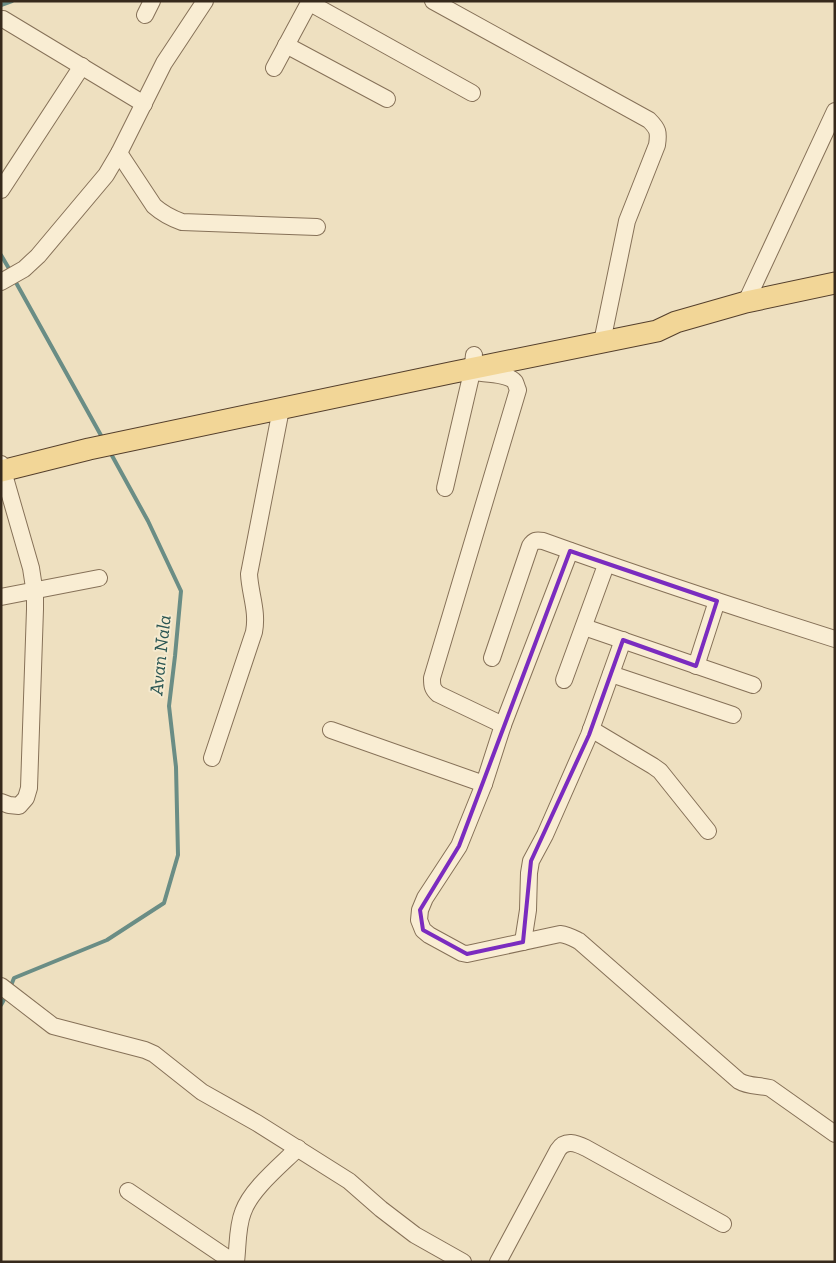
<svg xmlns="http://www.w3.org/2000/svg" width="836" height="1263" font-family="'Zilla Slab',serif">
<rect width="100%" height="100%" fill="#eee0c0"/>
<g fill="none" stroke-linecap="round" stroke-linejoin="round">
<g stroke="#6a8d85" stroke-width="4">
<path d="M1 5 12 1"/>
<path d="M1 255 11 272"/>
<path d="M14 279 103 439"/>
<path d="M10 988 14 978 107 940 164 903 178 855 176 767 169 706 175 656 181 591 148 521 110 452"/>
<path d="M1 1005 6 996"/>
</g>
<defs>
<g id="minor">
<path d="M433 1 649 120C658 129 659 132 657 145L627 221 602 342"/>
<path d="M310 3 472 93"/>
<path d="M145 15 152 1"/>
<path d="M3 19 144 104"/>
<path d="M286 45 387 99"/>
<path d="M274 68 310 1"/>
<path d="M119 153 154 206C163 214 171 218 182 222L317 227"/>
<path d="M1 190 82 66"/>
<path d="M1 282 24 269 38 256 106 175 119 153 164 63 205 1"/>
<path d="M746 302 835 111"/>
<path d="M473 372C484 374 508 373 515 382 516 384 517 388 518 390L432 678C432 685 432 689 438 694L503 725"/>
<path d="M1 464 31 568 35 594V609L29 788 26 798 19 806 9 805 1 802"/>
<path d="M445 488 472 372 474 355"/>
<path d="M570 551 503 725 484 784 459 846 425 898 420 910 419 920 423 930 429 935 462 953 467 954 560 934C568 935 573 938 579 941L739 1081C749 1087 760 1085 770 1088L835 1134"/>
<path d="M1 597 99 578"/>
<path d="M584 627 753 685"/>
<path d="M492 658 530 546C534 540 536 540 543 541 640 576 737 608 835 639"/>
<path d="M696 666 717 601"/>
<path d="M611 674 733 715"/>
<path d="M564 680 606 565"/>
<path d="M591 729 653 766 660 771 708 831"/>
<path d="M331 730 484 784"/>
<path d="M212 758 254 632C258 611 250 594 249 574L281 409"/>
<path d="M523 942 528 910 529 873 531 861 545 835 589 735 623 640"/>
<path d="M1 986 53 1026 145 1050 154 1054 202 1092 257 1123 349 1181 381 1209 415 1235 463 1262"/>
<path d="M128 1191 233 1262"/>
<path d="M236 1262C238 1246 237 1227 243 1212 251 1189 281 1165 298 1148"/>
<path d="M498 1262 558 1150C565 1139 576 1143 586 1148L723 1224"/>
</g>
<path id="major" d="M1 471 89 449 450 373 657 331 676 322 746 302 835 283"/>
</defs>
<use href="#minor" stroke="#867158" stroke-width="18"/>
<use href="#major" stroke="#543f2c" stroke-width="23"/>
<use href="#minor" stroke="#f9edd3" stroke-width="16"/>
<use href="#major" stroke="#f2d697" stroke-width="21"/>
</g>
<path fill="none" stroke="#7b2cbf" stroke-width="4" stroke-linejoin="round" d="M570 551 717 601 696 666 623 640 589 735 531 861 523 942 467 954 423 930 420 910 459 846Z"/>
<g text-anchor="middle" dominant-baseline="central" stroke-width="4" stroke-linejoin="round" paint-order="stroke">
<g font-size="19" font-style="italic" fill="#2b5653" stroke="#f5eacf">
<text transform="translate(160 655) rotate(-84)">Avan Nala</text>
</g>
</g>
<rect width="836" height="1263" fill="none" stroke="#36291c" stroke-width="5"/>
</svg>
